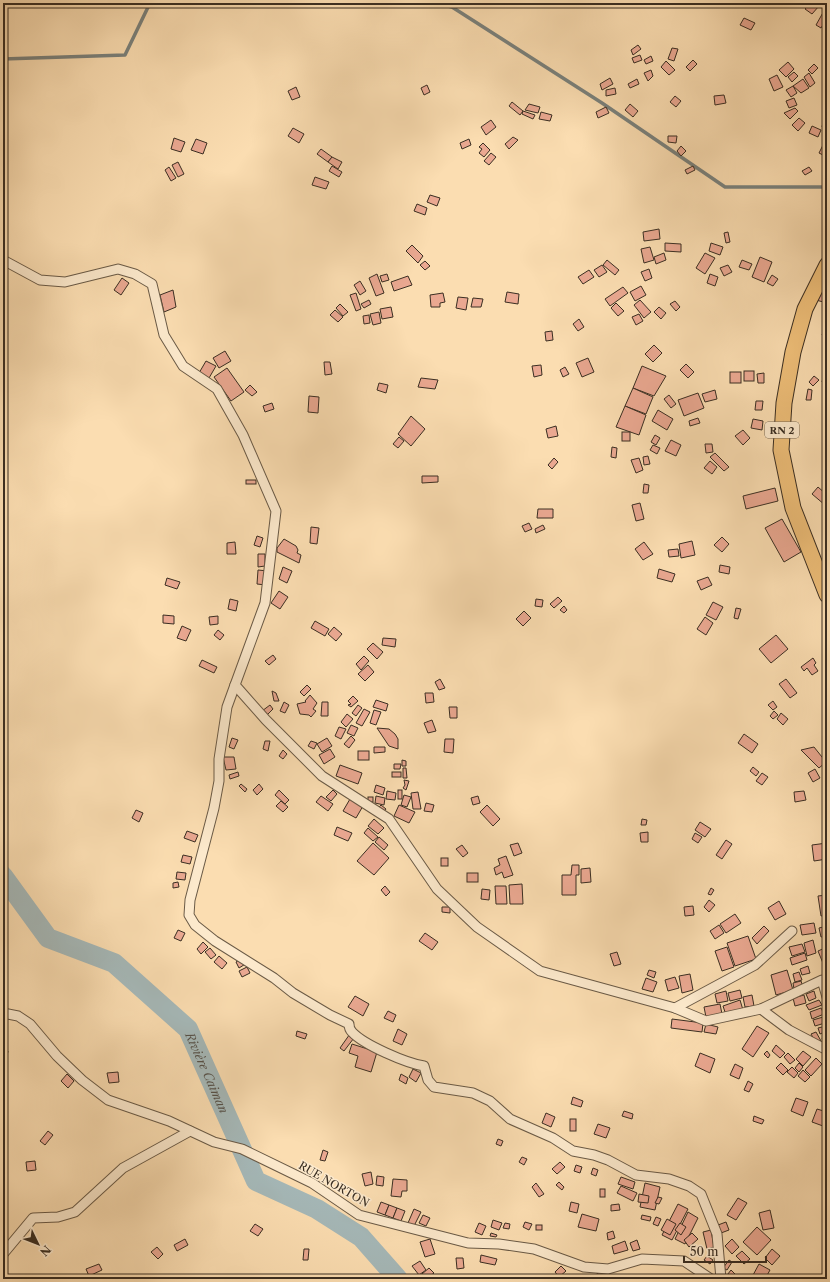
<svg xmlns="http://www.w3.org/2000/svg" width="830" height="1282" font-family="'Libre Caslon Text',serif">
<rect width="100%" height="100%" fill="#fbddb1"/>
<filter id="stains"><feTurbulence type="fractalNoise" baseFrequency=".005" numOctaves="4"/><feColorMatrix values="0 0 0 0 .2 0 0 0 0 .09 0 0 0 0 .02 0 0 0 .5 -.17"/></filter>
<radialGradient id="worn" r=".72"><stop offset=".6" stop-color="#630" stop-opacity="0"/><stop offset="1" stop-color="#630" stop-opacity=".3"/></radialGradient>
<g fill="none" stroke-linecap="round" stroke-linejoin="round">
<g stroke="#7a817c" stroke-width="3.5">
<path d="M435 3 452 7 602 103 725 187H827"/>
<path d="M3 59 125 55 150 3"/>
</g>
<path stroke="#a5b8b8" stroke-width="20" id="s1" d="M3 876 48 938 114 963 188 1029 256 1181 317 1209 361 1237 398 1279"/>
</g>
<g fill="#eaa891" stroke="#3a2e22">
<path d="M811 3H816L819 6 812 14 805 9Z"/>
<path d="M825 9 827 10V18L821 28 816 25Z"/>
<path d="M744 18 755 23 751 30 740 25Z"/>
<path d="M638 45 641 49 633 55 631 50Z"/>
<path d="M672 48 678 49 674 61 668 59Z"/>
<path d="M640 55 642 60 634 63 632 58Z"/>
<path d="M651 56 653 61 646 64 644 60Z"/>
<path d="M693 60 697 64 690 71 686 67Z"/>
<path d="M666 61 675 70 669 75 661 67Z"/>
<path d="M788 62 794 69 786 77 779 70Z"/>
<path d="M814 64 818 68 812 74 808 70Z"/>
<path d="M651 70 653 76 648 81 644 73Z"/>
<path d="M794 72 798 76 792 82 788 77Z"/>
<path d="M809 73 815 83 810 87 804 77Z"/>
<path d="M777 75 783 87 774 91 769 79Z"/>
<path d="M610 78 613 84 602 90 600 84Z"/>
<path d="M637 79 639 84 630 88 628 84Z"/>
<path d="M803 79 809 88 801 93 793 86Z"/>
<path d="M427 85 430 92 424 95 421 88Z"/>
<path d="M793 86 797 93 791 97 786 90Z"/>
<path d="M296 87 300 97 292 100 288 91Z"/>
<path d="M615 88 616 94 606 96V90Z"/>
<path d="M724 95 726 103 715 105 714 96Z"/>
<path d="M675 96 681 101 676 107 670 102Z"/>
<path d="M794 98 797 105 789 108 786 101Z"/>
<path d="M512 102 523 111 520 115 509 106Z"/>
<path d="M529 104 540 107 538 113 525 110Z"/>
<path d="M630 104 638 111 633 117 625 110Z"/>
<path d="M606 107 609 113 598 118 596 112Z"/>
<path d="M795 108 798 111 790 119 784 113Z"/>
<path d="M523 111 535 115 533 119 522 114Z"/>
<path d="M541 112 552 115 550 121 539 119Z"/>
<path d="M799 118 805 123 798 131 792 125Z"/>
<path d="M491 120 496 127 486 135 481 127Z"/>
<path d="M823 122 827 123V128L822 127Z"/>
<path d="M812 126 821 130 818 137 809 133Z"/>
<path d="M293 128 304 134 299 143 288 136Z"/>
<path d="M668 136H677L676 143 668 142Z"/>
<path d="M513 137 518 140 509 149 505 144Z"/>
<path d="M174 138 185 142 181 152 171 149Z"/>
<path d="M196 139 207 143 203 154 191 150Z"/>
<path d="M469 139 471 145 462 149 460 143Z"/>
<path d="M483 143 490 150 484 157 479 153 482 149 479 147Z"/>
<path d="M823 145 827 148V157L819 153Z"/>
<path d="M681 146 686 151 681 156 677 151Z"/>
<path d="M321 149 332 157 328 162 317 154Z"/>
<path d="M491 153 496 157 489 165 484 161Z"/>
<path d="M332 157 342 162 338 169 328 162Z"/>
<path d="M178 162 184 174 178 177 172 165Z"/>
<path d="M332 166 342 172 339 177 329 171Z"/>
<path d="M693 166 695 170 687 174 685 170Z"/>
<path d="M169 167 176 178 171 181 165 170Z"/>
<path d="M809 167 812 171 805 175 802 171Z"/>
<path d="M315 177 329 182 326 189 312 185Z"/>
<path d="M430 195 440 198 437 206 427 202Z"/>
<path d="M417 204 427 208 425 215 414 211Z"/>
<path d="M659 229 660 239 644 241 643 232Z"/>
<path d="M728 232 730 242 726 243 724 233Z"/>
<path d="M665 243 681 244V252L665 251Z"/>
<path d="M711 243 723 247 720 255 709 251Z"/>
<path d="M412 245 423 256 418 263 406 251Z"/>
<path d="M650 247 654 260 644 263 641 249Z"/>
<path d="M664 253 666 260 656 264 654 257Z"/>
<path d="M705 253 715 258 705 274 696 268Z"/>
<path d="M760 257 772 262 764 282 752 277Z"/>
<path d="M607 260 619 270 615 275 603 265Z"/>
<path d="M742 260 752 264 749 270 739 267Z"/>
<path d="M425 261 430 266 425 270 420 265Z"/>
<path d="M602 265 607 272 599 277 594 270Z"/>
<path d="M728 265 732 272 724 276 720 268Z"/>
<path d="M649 269 652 278 645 281 641 272Z"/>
<path d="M589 270 594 277 583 284 578 277Z"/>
<path d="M377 274 384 293 376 296 369 278Z"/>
<path d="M387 274 389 280 382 282 380 276Z"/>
<path d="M710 274 718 277 715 286 707 283Z"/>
<path d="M772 275 778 279 773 286 767 283Z"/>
<path d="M408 276 412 285 394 291 391 282Z"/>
<path d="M122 278 129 283 121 295 114 290Z"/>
<path d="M360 281 366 291 360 295 354 285Z"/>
<path d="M641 286 646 295 635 301 630 292Z"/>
<path d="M623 287 628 293 610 306 605 299Z"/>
<path d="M820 288 827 291V303L816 300Z"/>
<path d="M173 290 176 307 164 312 160 295Z"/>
<path d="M507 292 519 294 518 304 505 302Z"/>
<path d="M356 293 361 309 356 311 350 295Z"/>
<path d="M443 293 445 302 440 303V307H431L430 295Z"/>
<path d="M458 297 468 298 466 310 456 308Z"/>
<path d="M473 298 483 299 481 307H471Z"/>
<path d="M369 300 371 304 364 308 361 304Z"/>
<path d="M640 300 651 312 644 318 634 305Z"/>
<path d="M675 301 680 307 676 311 670 304Z"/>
<path d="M616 303 624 311 618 316 611 308Z"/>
<path d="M340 304 348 312 343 316 336 308Z"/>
<path d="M391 307 393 317 382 319 380 309Z"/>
<path d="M659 307 666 313 661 319 654 312Z"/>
<path d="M335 310 343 317 338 322 330 315Z"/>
<path d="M379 312 381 323 373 325 370 314Z"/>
<path d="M639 314 643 321 636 325 632 317Z"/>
<path d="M369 315 370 323 364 324 363 316Z"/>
<path d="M579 319 584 327 578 331 573 324Z"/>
<path d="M826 325H827V337L822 335Z"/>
<path d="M552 331 553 340 546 341 545 332Z"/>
<path d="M654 345 662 353 653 362 645 354Z"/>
<path d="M225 351 231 361 219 368 213 358Z"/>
<path d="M588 358 594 372 582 377 576 363Z"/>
<path d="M206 361 216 366 209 378 199 373Z"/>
<path d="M324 362H330L332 374 325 375Z"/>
<path d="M686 364 694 372 688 378 680 370Z"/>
<path d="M541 365 542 375 534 377 532 366Z"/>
<path d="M642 366 666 376 654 396 633 388Z"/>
<path d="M565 367 569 374 563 377 560 370Z"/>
<path d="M227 368 244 392 231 401 214 377Z"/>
<rect x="744" y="371" width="10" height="10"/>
<rect x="730" y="372" width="11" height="11"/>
<path d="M764 373V383H758L757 374Z"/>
<path d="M824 374 827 375V384L822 382Z"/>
<path d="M814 376 819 380 813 386 809 382Z"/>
<path d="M421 378 438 380 435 389 418 387Z"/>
<path d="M379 383 388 385 386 393 377 390Z"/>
<path d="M250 385 257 392 252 396 245 390Z"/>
<path d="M633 388 653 397 646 414 625 406Z"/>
<path d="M808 389 812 390 811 400H806Z"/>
<path d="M715 390 717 399 705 402 702 394Z"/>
<path d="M698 393 704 408 684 416 678 400Z"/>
<path d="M669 395 676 404 671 408 664 399Z"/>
<path d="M309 396 319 397 318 413 308 412Z"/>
<path d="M756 401H763L762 410H755Z"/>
<path d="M272 403 274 409 265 412 263 406Z"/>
<path d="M625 406 646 415 639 435 616 427Z"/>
<path d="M658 410 673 419 667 430 652 421Z"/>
<path d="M411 416 425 429 411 446 398 434Z"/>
<path d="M698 418 700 423 690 426 689 421Z"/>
<path d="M753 419 763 421 762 430 751 428Z"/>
<path d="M556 426 558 436 548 438 546 429Z"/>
<path d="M743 430 750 438 743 445 735 436Z"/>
<rect x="622" y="432" width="8" height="9"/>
<path d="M655 435 660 438 656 445 651 442Z"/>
<path d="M399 437 404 441 398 448 393 444Z"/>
<path d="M671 440 681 445 676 456 665 451Z"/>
<path d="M705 444H712L713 452 706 453Z"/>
<path d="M653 445 660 448 657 454 650 450Z"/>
<path d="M612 447 617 448 616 458 611 457Z"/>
<path d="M715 453 729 467 724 471 710 457Z"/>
<path d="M648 456 650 464 644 465 643 457Z"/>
<path d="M554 458 558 462 552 469 548 465Z"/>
<path d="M639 458 643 470 636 473 631 460Z"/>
<path d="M710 461 717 467 712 474 704 468Z"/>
<path d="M422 476H438V482L422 483Z"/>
<rect x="246" y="480" width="10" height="4"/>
<path d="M644 484 649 485 648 493H643Z"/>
<path d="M818 487 827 495V503L825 505 812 494Z"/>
<path d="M775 488 778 501 746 509 743 496Z"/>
<path d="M640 503 644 519 636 521 632 505Z"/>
<path d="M538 509H553V518H537Z"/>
<path d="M782 519 801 552 784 562 765 528Z"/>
<path d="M529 523 532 529 525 532 522 526Z"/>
<path d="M543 525 545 529 536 533 535 529Z"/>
<path d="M311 527 319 528 317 544 310 543Z"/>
<path d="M257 536 263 538 260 547 254 545Z"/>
<path d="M722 537 729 544 722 552 714 545Z"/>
<path d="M284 539 296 546 298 550 297 553 301 555 299 563 277 552V548Z"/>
<path d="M692 541 695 555 681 558 679 544Z"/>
<path d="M235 542 236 554H227V543Z"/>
<path d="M644 542 653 554 643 560 635 549Z"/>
<path d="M678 549 679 556 669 557 668 550Z"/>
<path d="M258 554H265V566L258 567Z"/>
<path d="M720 565 730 567 729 574 719 572Z"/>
<path d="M283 567 292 571 287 583 279 579Z"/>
<path d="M659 569 675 574 672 582 657 578Z"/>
<path d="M258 570 268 571 266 585 257 584Z"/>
<path d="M708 577 712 585 701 590 697 581Z"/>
<path d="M167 578 180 582 177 589 165 585Z"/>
<path d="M279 591 288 597 280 609 271 603Z"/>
<path d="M558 597 562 601 554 608 550 604Z"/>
<path d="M230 599 238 601 236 611 228 609Z"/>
<path d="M536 599 543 600 542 607 535 606Z"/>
<path d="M713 602 723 607 716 620 706 615Z"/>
<path d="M564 606 567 610 564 613 560 610Z"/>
<path d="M736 608 741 609 738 619 734 618Z"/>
<path d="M524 611 531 618 523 626 516 619Z"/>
<path d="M163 615 174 616V624L163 623Z"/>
<path d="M218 616V624L210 625 209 617Z"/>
<path d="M705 617 713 623 706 635 697 629Z"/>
<path d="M315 621 329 629 325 636 311 628Z"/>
<path d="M182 626 191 630 186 641 177 638Z"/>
<path d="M334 627 342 634 336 641 328 634Z"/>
<path d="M218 630 224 635 220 640 214 635Z"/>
<path d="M776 635 788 649 771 663 759 649Z"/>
<path d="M826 635H827V643L824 641Z"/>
<path d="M383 638 396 639 395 647 382 645Z"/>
<path d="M373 643 383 652 377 659 367 649Z"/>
<path d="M273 655 276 659 269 665 265 661Z"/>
<path d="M364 656 369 661 361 670 356 664Z"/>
<path d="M813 658 816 663 814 665 818 671 812 675 807 668 804 671 801 667Z"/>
<path d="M202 660 217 667 214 673 199 666Z"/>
<path d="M368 665 374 672 365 681 358 674Z"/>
<path d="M440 679 445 688 439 690 435 682Z"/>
<path d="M786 679 797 693 790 698 779 684Z"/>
<path d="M307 685 311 689 304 696 300 692Z"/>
<path d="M272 691 276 693 279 701H274Z"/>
<path d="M425 693H433L434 702 426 703Z"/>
<path d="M310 695 317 703 313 709 316 711 311 717 309 715 300 714 297 704 306 702 305 701Z"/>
<path d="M353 696 358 701 351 707 348 705 351 704 348 701Z"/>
<path d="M376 700 388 704 386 711 373 707Z"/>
<path d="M773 701 777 707 773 710 768 705Z"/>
<path d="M284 702 289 705 285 713 280 711Z"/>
<path d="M322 702H328V716H321Z"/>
<path d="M270 705 273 709 266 716 262 711Z"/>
<path d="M358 705 362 708 356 716 352 713Z"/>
<path d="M449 707H457V718H450Z"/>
<path d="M364 709 370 712 362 726 356 723Z"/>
<path d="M374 710 381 712 376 725 370 723Z"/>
<path d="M774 711 778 715 773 719 770 716Z"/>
<path d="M781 713 788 719 783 725 777 719Z"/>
<path d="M347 714 353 719 346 727 341 722Z"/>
<path d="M432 720 436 731 428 733 424 723Z"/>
<path d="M351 725 358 728 354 736 347 733Z"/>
<path d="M339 727 346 729 341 739 335 736Z"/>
<path d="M377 728 389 729 395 734 398 739V749L389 746Z"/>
<path d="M744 734 758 744 752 753 738 743Z"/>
<path d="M351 736 355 740 349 748 344 744Z"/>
<path d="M232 738 238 740 234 749 229 747Z"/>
<path d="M327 738 332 746 322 752 317 744Z"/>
<path d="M445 739H454L453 753 444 752Z"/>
<path d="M265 741H270L268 751 263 749Z"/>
<path d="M311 741 317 743 314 749 308 746Z"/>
<path d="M374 747H385V752L374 753Z"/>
<path d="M814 747 826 762 819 768 801 750Z"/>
<path d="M330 749 335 757 324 764 319 755Z"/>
<path d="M283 750 287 754 283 759 279 756Z"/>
<rect x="358" y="751" width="11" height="9"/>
<path d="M223 757H234L236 769 226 770Z"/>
<path d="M402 760 406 761V766H402Z"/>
<path d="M394 764H401L400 769H394Z"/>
<path d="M340 765 362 773 358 784 336 776Z"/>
<path d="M753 767 759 772 756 776 750 771Z"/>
<path d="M403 768H406L407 778H403Z"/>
<path d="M815 769 820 778 813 782 808 773Z"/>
<path d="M238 772 239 776 230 779 229 775Z"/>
<rect x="392" y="772" width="9" height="5"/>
<path d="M762 773 768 777 762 785 756 781Z"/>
<path d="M404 780 409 781 406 790 403 788 405 785Z"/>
<path d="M241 784 247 789 245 792 239 786Z"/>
<path d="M259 784 263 789 257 795 253 790Z"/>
<path d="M376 785 385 788 383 795 374 792Z"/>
<path d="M279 790 289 800 285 804 275 795Z"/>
<path d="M333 790 337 794 331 801 326 797Z"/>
<rect x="398" y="790" width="4" height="9"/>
<path d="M387 791 396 793 395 800 386 799Z"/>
<path d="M804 791 806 800 795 802 794 792Z"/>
<path d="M418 792 421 809H413L411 793Z"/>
<path d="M404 795 411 797 407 807 401 805Z"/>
<path d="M321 796 333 804 328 811 316 802Z"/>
<path d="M376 796 385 798 384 805 375 803Z"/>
<path d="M478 796 480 803 473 805 471 798Z"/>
<rect x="368" y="797" width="5" height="5"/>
<path d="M350 799 363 806 356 818 343 811Z"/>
<path d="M281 801 288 807 283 812 276 806Z"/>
<path d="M827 801V809L823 806Z"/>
<path d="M426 803 434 805 432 812 424 811Z"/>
<path d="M381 805 386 809 383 813 378 808Z"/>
<path d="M399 805 415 812 409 823 394 816Z"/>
<path d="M487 805 500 819 493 826 480 812Z"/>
<path d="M136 810 143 813 139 822 132 818Z"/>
<path d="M374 819 384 828 378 834 368 826Z"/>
<path d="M642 819 647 820 646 825H641Z"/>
<path d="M700 822 711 829 705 837 695 830Z"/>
<path d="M337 827 352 833 348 841 334 835Z"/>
<path d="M368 828 378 837 373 841 364 833Z"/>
<path d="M187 831 198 835 195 842 184 838Z"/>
<path d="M648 832V842H641L640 833Z"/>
<path d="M695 833 702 837 698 843 692 839Z"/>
<path d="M379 837 388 845 384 850 375 842Z"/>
<path d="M726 840 732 844 722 859 716 855Z"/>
<path d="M373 843 389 858 374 875 357 861Z"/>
<path d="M518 843 522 853 514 856 510 845Z"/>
<path d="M827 843V859L814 861 812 845Z"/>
<path d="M462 845 468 853 463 857 456 849Z"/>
<path d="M183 855 192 857 190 864 181 862Z"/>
<path d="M506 856 513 875 504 878 502 872 496 875 494 868 500 865 498 859Z"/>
<rect x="441" y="858" width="7" height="8"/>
<path d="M572 865H579V875H576V895H562V875H571Z"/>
<path d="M590 868 591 882 581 883V869Z"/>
<path d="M177 872 186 873 185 880 176 879Z"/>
<rect x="467" y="873" width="11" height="9"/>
<path d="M178 882 179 887 173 888V883Z"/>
<path d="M522 884 523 904H510L509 885Z"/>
<path d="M385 886 390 892 386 896 381 890Z"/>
<path d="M495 886H506L507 904H496Z"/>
<path d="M711 888 714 890 711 895 708 894Z"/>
<path d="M482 889 490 890 489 900 481 899Z"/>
<path d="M827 895V915L821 916 818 896Z"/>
<path d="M709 900 715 905 709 912 704 907Z"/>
<path d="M779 901 786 914 775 920 768 908Z"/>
<path d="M693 906 694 915 685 916 684 907Z"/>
<path d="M442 907H450V913L442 912Z"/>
<path d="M735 914 741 923 726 933 720 924Z"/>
<path d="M814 923 816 933 802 935 800 925Z"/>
<path d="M719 925 724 933 715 939 710 931Z"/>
<path d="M764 926 769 931 757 944 752 938Z"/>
<path d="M827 926V936L821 937 819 928Z"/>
<path d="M178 930 185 933 181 941 174 938Z"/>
<path d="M425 933 438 942 432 950 419 941Z"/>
<path d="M748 936 756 959 735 966 727 943Z"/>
<path d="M813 940 816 953 807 956 804 943Z"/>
<path d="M203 942 208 947 201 954 197 949Z"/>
<path d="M802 944 805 952 792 956 789 947Z"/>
<path d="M727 947 734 967 722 971 715 951Z"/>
<path d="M827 947V973L818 951Z"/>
<path d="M210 948 216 955 211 959 205 952Z"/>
<path d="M617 952 621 964 614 966 610 954Z"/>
<path d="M805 953 807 960 792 965 790 958Z"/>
<path d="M219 956 227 963 222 969 214 962Z"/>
<path d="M244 957 247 963 239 968 236 962Z"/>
<path d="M808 966 810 973 802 975 800 969Z"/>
<path d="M247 967 250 973 242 977 239 971Z"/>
<path d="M649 970 656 972 654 978 647 975Z"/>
<path d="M787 970 793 990 776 995 771 975Z"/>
<path d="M799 972 802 980 795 982 793 974Z"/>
<path d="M690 974 693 990 682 993 679 976Z"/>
<path d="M675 977 679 988 668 991 665 980Z"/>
<path d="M646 978 657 982 653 992 642 989Z"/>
<path d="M801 981 803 987 794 989 793 983Z"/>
<path d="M740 990 742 998 730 1001 728 993Z"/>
<path d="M726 991 728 1001 717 1003 715 994Z"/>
<path d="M814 991 816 998 809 1001 806 994Z"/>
<path d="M752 995 754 1006 745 1007 743 997Z"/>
<path d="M804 995 806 1003 795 1006 793 998Z"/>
<path d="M355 996 369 1004 363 1016 348 1007Z"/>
<path d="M740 1000 743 1010 726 1015 723 1006Z"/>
<path d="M819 1000 822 1005 809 1010 806 1005Z"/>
<path d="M720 1004 722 1014 706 1017 704 1007Z"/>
<path d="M821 1008 824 1014 812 1019 810 1012Z"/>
<path d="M388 1011 396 1015 393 1022 384 1018Z"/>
<path d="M823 1017 825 1023 815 1026 813 1020Z"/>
<path d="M672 1019 703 1023 702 1032 671 1028Z"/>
<path d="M706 1024 718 1027 716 1034 704 1032Z"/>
<path d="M757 1026 769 1033 753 1057 742 1049Z"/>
<path d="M826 1026 827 1031 820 1034 818 1028Z"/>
<path d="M398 1029 407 1034 402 1045 393 1041Z"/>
<path d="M297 1031 307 1034 305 1039 296 1036Z"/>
<path d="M352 1031 357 1034 344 1051 340 1048Z"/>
<path d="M816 1032 821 1041 816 1043 811 1034Z"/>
<path d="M827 1035V1046H826L822 1038Z"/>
<path d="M352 1044 377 1052 371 1072 355 1067 358 1056 349 1053Z"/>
<path d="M776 1045 785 1053 780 1058 772 1051Z"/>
<path d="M3 1050 8 1051 6 1061 3 1060Z"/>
<path d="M767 1051 770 1055 768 1058 764 1054Z"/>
<path d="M803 1051 811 1057 803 1066 796 1059Z"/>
<path d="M700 1053 715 1059 710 1073 695 1066Z"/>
<path d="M788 1053 795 1060 790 1064 784 1057Z"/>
<path d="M816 1058 822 1064 811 1076 805 1070Z"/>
<path d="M781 1063 788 1070 783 1075 776 1068Z"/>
<path d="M799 1063 803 1067 799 1072 795 1068Z"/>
<path d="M735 1064 743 1068 739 1079 730 1075Z"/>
<path d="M792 1067 798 1073 794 1078 787 1072Z"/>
<path d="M413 1069 421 1073 416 1082 409 1077Z"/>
<path d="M803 1070 810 1077 805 1082 798 1076Z"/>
<path d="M118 1072 119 1082 109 1083 107 1073Z"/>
<path d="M67 1074 74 1081 68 1088 61 1081Z"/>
<path d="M401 1074 408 1078 406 1084 399 1080Z"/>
<path d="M748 1081 753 1084 749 1092 744 1090Z"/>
<path d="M573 1097 583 1101 581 1107 571 1104Z"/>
<path d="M796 1098 808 1102 803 1116 791 1111Z"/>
<path d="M817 1109 827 1112 823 1126 812 1122Z"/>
<path d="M624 1111 633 1114 632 1119 622 1116Z"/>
<path d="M546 1113 555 1117 551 1127 542 1123Z"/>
<path d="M754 1116 764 1120 762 1124 753 1121Z"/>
<rect x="570" y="1119" width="6" height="12"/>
<path d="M598 1124 610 1128 606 1138 594 1134Z"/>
<path d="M48 1131 53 1135 45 1145 40 1141Z"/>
<path d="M498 1139 503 1141 501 1146 496 1144Z"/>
<path d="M323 1150 328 1152 325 1161 320 1160Z"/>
<path d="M522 1157 527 1159 524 1165 519 1162Z"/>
<path d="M35 1161 36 1170 27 1171 26 1162Z"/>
<path d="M560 1162 565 1167 557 1174 552 1169Z"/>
<path d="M576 1165 582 1167 580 1173 574 1171Z"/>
<path d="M593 1168 598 1170 596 1176 591 1174Z"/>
<path d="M371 1172 373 1184 365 1186 362 1174Z"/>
<path d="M377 1176 384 1177 383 1186 376 1185Z"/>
<path d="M621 1177 635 1182 633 1189 618 1184Z"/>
<path d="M393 1179 407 1180V1191H402L401 1197 391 1196Z"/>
<path d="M559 1182 564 1187 562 1190 556 1185Z"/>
<path d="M536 1183 544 1194 539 1197 532 1187Z"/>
<path d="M645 1183 660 1187 655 1210 640 1207Z"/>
<path d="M621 1186 637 1193 633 1201 617 1193Z"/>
<rect x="600" y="1189" width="5" height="8"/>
<path d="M639 1194 649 1196 648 1203 638 1202Z"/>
<path d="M658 1197 662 1198 659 1204 655 1203Z"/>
<path d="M738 1198 747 1203 736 1220 727 1215Z"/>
<path d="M381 1202 389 1205 385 1215 377 1212Z"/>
<path d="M571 1202 579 1204 577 1213 569 1211Z"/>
<path d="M619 1204 620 1210 611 1211V1205Z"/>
<path d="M678 1204 688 1209 672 1240 662 1235Z"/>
<path d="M389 1205 397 1208 393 1218 385 1215Z"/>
<path d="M397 1208 405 1211 401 1221 393 1218Z"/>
<path d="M414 1209 421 1212 414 1226 408 1223Z"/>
<path d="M770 1210 774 1228 763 1230 759 1213Z"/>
<path d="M688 1212 698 1218 685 1244 675 1239Z"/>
<path d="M582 1214 599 1219 596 1231 578 1227Z"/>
<path d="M423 1215 430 1218 426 1226 419 1223Z"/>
<path d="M642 1215 651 1217 650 1221 641 1219Z"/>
<path d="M656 1217 661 1219 658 1226 653 1224Z"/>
<path d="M667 1219 676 1224 670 1235 661 1230Z"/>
<path d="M493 1220 502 1223 499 1230 491 1227Z"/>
<path d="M525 1222 532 1224 529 1230 523 1227Z"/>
<path d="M726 1222 729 1230 721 1233 718 1225Z"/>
<path d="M479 1223 486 1226 482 1235 475 1232Z"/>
<path d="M505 1223 510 1224 509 1229 503 1228Z"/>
<path d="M680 1223 686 1227 681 1235 675 1230Z"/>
<path d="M255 1224 263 1229 258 1236 250 1231Z"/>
<rect x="536" y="1225" width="6" height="5"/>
<path d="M757 1227 771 1240 757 1255 743 1242Z"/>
<path d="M711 1230 714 1247 707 1249 703 1232Z"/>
<path d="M613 1231 615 1238 608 1240 607 1233Z"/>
<path d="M491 1233 497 1235 496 1237 490 1236Z"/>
<path d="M692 1233 698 1239 689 1247 684 1240Z"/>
<path d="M185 1239 188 1245 177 1251 174 1245Z"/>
<path d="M430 1239 435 1254 425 1257 420 1242Z"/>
<path d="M732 1239 739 1247 732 1254 725 1246Z"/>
<path d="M637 1240 640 1249 633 1251 630 1243Z"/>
<path d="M625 1241 628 1250 614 1254 612 1246Z"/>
<path d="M157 1247 163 1254 158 1259 151 1252Z"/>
<path d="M304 1249H309L308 1260H303Z"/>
<path d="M772 1249 780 1256 772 1265 765 1258Z"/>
<path d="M742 1251 750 1259 744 1264 736 1256Z"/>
<path d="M481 1255 497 1259 495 1265 480 1262Z"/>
<path d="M707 1256 713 1260 710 1264 704 1260Z"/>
<path d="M456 1258H463L464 1268 457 1269Z"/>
<path d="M729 1260 732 1262 727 1270 723 1268Z"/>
<path d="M420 1261 426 1270 419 1275 412 1266Z"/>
<path d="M99 1264 102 1270 89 1276 86 1269Z"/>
<path d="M759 1264 770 1270 765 1279H755L752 1277Z"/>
<path d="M561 1266 566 1271 559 1277 555 1272Z"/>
<path d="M429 1268 434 1273 426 1279 422 1274Z"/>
<path d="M731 1270 738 1277 735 1279H724Z"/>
<path d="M601 1271 607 1279H597L594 1276Z"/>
<path d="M108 1274 111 1277 103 1279Z"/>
</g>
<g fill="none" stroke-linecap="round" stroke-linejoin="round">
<defs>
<g id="street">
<path d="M3 260 40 280 65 282 118 269 135 274 152 284 164 335 183 366 217 389 243 435 276 511 265 603 235 685 266 720 322 776 389 819 437 889 477 927 540 971 675 1008 706 1021 761 1009 822 980 827 997"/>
<path d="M235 685 227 707 219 759V781L214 808 190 900 189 915 195 925 215 941 274 978 293 993 330 1015 349 1024C349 1027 350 1030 352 1032 364 1045 406 1063 424 1066L428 1080 434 1087 473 1093 490 1101 510 1119 553 1138 573 1151 594 1155 608 1160 636 1175 669 1179 689 1186 701 1194 717 1234 721 1279"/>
<path d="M675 1008 755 965 792 931"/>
<path d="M761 1009 789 1030 827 1050"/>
<path d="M3 1013 18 1016 30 1024 57 1056 82 1080 108 1100 169 1121 214 1142 242 1149 312 1183 359 1215 468 1243 499 1244 534 1249 584 1267 608 1269 642 1259 684 1261 711 1279"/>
<path d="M3 1254 33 1218 58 1217 75 1212 123 1168 190 1131"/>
</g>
<path id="primary" d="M827 265 805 309 793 352 784 403 781 450 793 508 827 595"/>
</defs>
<use href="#street" stroke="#6a5a46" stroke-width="11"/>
<use href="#primary" stroke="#3a2e22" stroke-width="17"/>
<use href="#street" stroke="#fce9cc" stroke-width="9"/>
<use href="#primary" stroke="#eebe78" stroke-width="15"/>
</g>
<g text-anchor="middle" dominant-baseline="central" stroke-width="3" stroke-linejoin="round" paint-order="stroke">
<rect fill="#fce9cc" stroke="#746655" stroke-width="1" x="765" y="422" width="34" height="16" rx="3"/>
<g font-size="10" font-weight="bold" fill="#3a2e22">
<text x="782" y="430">RN 2</text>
</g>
<g font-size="11" fill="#3a2e22" stroke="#fce9cc">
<text transform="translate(334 1184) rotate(30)">RUE NORTON</text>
</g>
<g font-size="12" font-style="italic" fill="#555048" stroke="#fce9cc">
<text stroke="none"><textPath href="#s1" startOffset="294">Rivière Caiman</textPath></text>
</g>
</g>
<rect width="830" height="1282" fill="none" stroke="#fbddb1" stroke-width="16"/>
<rect x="4" y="4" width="822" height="1274" fill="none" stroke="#3a2e22" stroke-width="2"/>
<rect x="8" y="8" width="814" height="1266" fill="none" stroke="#3a2e22"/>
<g transform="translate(38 1244) rotate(133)" stroke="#fce9cc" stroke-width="3" paint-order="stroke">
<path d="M0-3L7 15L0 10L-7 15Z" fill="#3a2e22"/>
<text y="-6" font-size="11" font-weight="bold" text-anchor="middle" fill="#3a2e22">N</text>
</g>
<path d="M684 1256v6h82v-6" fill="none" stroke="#3a2e22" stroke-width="2"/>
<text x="690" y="1256" font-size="12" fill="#3a2e22" stroke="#fce9cc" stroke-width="3" paint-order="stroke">50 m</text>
<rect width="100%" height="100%" filter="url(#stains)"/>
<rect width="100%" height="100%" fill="url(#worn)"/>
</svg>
